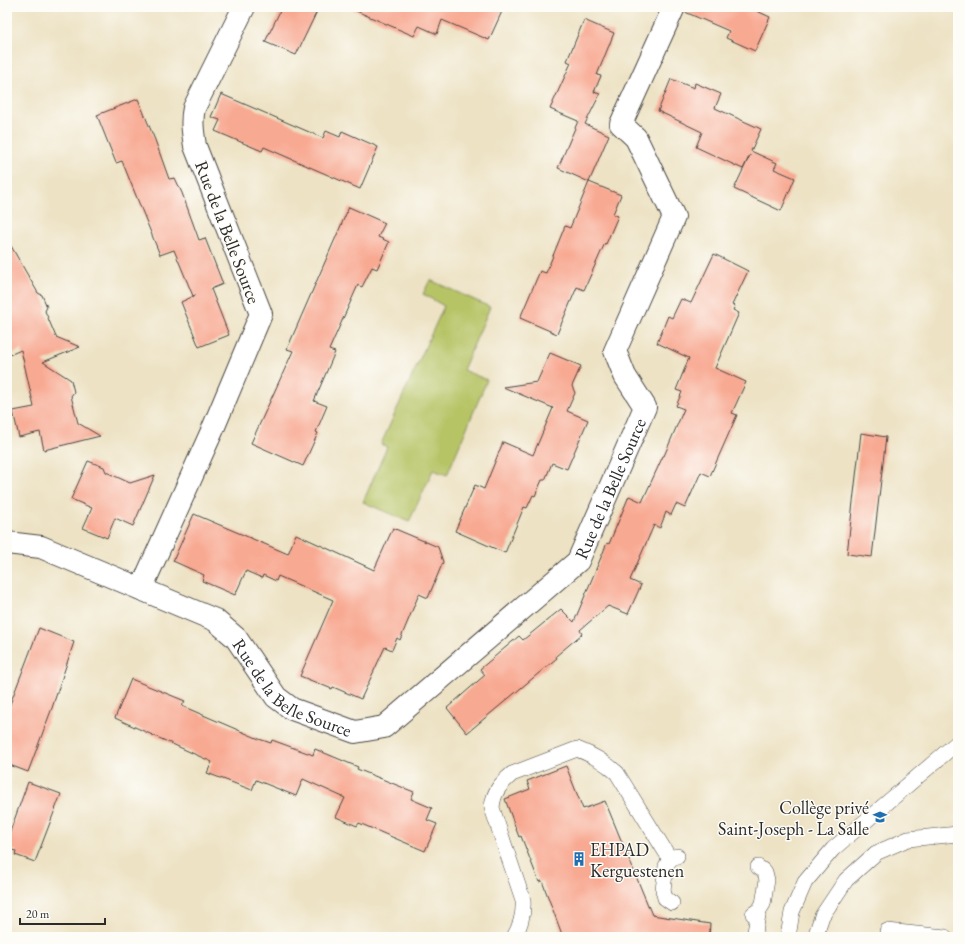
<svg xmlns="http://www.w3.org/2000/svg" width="965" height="944" font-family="'EB Garamond',serif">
<rect width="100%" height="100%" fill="#fdfcf7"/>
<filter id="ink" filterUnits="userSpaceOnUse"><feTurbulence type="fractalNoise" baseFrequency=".025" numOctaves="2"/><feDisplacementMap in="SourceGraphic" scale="8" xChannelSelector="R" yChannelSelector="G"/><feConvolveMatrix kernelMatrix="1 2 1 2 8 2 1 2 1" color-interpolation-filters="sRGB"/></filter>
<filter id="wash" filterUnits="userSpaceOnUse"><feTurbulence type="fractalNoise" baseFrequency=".012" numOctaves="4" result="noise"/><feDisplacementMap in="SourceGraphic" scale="16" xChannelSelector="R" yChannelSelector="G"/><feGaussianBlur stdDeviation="0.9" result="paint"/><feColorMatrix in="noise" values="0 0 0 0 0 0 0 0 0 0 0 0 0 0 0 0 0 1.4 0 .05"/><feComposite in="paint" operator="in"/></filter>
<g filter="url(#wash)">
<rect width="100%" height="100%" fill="#ede2c4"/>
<path fill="#b7c466" stroke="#717848" d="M430 280 490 307 463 370 487 380 447 475 433 470 409 522 363 502 387 447 381 444 444 306 423 294Z"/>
<g id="blocks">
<g fill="#f8a992">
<path d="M282 7H319L296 55 265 42Z"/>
<path d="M347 7H504L489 40 442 20 437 34 419 26 414 36Z"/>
<path d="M686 7H748L770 17 755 51 726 38 729 31 685 12Z"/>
<path d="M584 20 614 33 597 75 601 76 594 92 600 94 585 124 609 135 589 182 558 168 578 121 550 109 571 63 567 61Z"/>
<path d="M671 79 694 88 695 83 721 94 715 108 761 129 751 151 777 163 774 169 795 178 781 211 734 189 750 155 743 169 696 147 702 132 658 111Z"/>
<path d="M221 94 323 138 326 131 340 137 342 131 378 147 360 189 264 147 262 151 215 131 220 120 211 117Z"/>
<path d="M138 99 155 140 169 179 175 178 182 193 199 240 205 238 223 284 211 289 229 335 199 347 181 302 196 295 193 296 174 250 160 255 122 161 116 163 97 115Z"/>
<path d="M589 182 621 195 613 214 618 216 606 244 605 243 584 290 577 287 557 334 520 318 540 271 546 273 565 226 570 228Z"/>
<path d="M349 207 385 223 378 237 389 242 377 269 372 267 362 287 358 285 329 350 335 352 314 401 327 406 316 432 318 433 303 466 251 443 293 351 287 349Z"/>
<path d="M7 239 38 293 42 295 47 307 45 311 56 337 80 347 43 362 71 380 74 392 71 396 78 423 100 436 44 450 40 432 19 437 13 411 34 407 21 350 7 356Z"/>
<path d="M714 254 748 271 732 305 735 306 733 310 739 313 715 368 746 382 732 413 737 415 710 476 701 472 685 508 676 504 671 515 666 512 660 528 654 525 630 580 641 585 628 614 608 606 580 630 582 634 556 656 557 658 467 733 447 708 485 675 480 669 519 636 523 640 561 609 574 622 607 543 609 544 629 496 642 502 663 456H664L684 409 676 406 682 392 676 390 689 358 657 343 668 316 672 318 681 299 691 303Z"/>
<path d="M550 353 581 366 572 386 575 393 567 411 588 420 567 469 552 463 545 480H542L535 496 533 495 527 508 524 507 505 553 455 531 475 485 484 489 503 442 533 455 553 408 503 387 537 382Z"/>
<path d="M861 433 886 437 872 557 847 554Z"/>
<path d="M88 461 104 467 106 472 130 483 155 475 133 526 115 518 107 538 83 528 92 508 71 499Z"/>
<path d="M194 514 288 554 296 534 374 570 393 528 438 547 443 562 428 598 419 594 400 640 397 638 392 650 385 647 361 699 333 687 332 689 300 676 333 600 278 576 276 581 263 575 262 578 246 571 235 595 202 581 204 575 173 561Z"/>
<path d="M39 628 74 642 52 708 28 772 7 764V712Z"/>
<path d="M131 679 185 701 182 706 259 739 271 743 272 740 313 755 315 749 358 767 357 769 414 792 411 799 432 808 427 820 437 824 425 851 359 823 357 826 336 817 345 798 303 779 296 796 256 780 252 790 207 773 212 762 115 718Z"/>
<path d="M566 766 583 809 605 801 652 915 710 924 709 937H563L542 881 539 882 521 836 519 837 505 799 530 789 527 781Z"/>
<path d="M28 782 61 794 35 862 15 855 16 851 7 849V840Z"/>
</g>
</g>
</g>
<g filter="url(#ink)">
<use href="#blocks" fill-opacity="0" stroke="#484642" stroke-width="1"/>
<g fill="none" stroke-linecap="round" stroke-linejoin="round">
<defs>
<g id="service">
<path d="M672 903 665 898 663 890 666 866 670 859 677 856"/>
<path d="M753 914 759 910 763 904 767 880 765 872 758 867"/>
<path d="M887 931 945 937"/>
<path d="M514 937C521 925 524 914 523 900L492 808C493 793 500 784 512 774L577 749C593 755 605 762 617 773L670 859"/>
<path d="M754 937 759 910"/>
<path d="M788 937 792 912 805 882 833 849 958 742"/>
<path d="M815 937 822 916 846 880 876 853 908 839 958 834"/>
</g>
<g id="minor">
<path id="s1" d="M7 543 41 547 215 620 236 638 276 697 292 709 355 732 384 727 578 561 645 407 625 376 615 351 674 217 636 138 621 124 674 7"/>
<path d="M141 589 212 431 261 314 195 146C193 133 191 121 194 108L244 7"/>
</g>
</defs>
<use href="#service" stroke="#484642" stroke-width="16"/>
<use href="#minor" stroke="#484642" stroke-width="24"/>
<use href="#service" stroke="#fff" stroke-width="15"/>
<use href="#minor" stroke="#fff" stroke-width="22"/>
</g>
</g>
<defs>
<symbol id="school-bare" viewBox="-9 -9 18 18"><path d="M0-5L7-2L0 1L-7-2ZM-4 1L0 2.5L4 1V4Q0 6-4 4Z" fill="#1f6fb2" stroke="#fdfcf7" stroke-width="2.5" paint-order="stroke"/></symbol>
<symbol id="building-bare" viewBox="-9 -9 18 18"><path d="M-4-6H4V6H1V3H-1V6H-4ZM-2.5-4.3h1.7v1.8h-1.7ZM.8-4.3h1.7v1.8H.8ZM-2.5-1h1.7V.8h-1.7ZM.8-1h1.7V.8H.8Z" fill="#1f6fb2" stroke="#fdfcf7" stroke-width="2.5" paint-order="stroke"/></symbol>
</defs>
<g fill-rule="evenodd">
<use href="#school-bare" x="870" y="807" width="20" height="20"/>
<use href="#building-bare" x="569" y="849" width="20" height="20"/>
</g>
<g text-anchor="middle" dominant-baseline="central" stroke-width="3" stroke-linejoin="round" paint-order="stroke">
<g font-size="18" fill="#2b2b2b" stroke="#fdfcf7">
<text transform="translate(228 232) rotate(69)">Rue de la Belle Source</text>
<text stroke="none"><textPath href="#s1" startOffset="773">Rue de la Belle Source</textPath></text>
<text stroke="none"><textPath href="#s1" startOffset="329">Rue de la Belle Source</textPath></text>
</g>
<g font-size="18" fill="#2b2b2b" stroke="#fdfcf7" text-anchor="end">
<text x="869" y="807">Collège privé<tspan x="869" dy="21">Saint-Joseph - La Salle</tspan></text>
<text x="590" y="849" text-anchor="start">EHPAD<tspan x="590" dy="21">Kerguestenen</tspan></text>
</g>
</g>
<rect width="965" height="944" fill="none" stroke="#fdfcf7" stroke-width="24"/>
<path d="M20 918v6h85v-6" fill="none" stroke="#2b2b2b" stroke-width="2"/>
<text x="26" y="918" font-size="12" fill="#2b2b2b" stroke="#fdfcf7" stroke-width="3" paint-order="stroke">20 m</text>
</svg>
